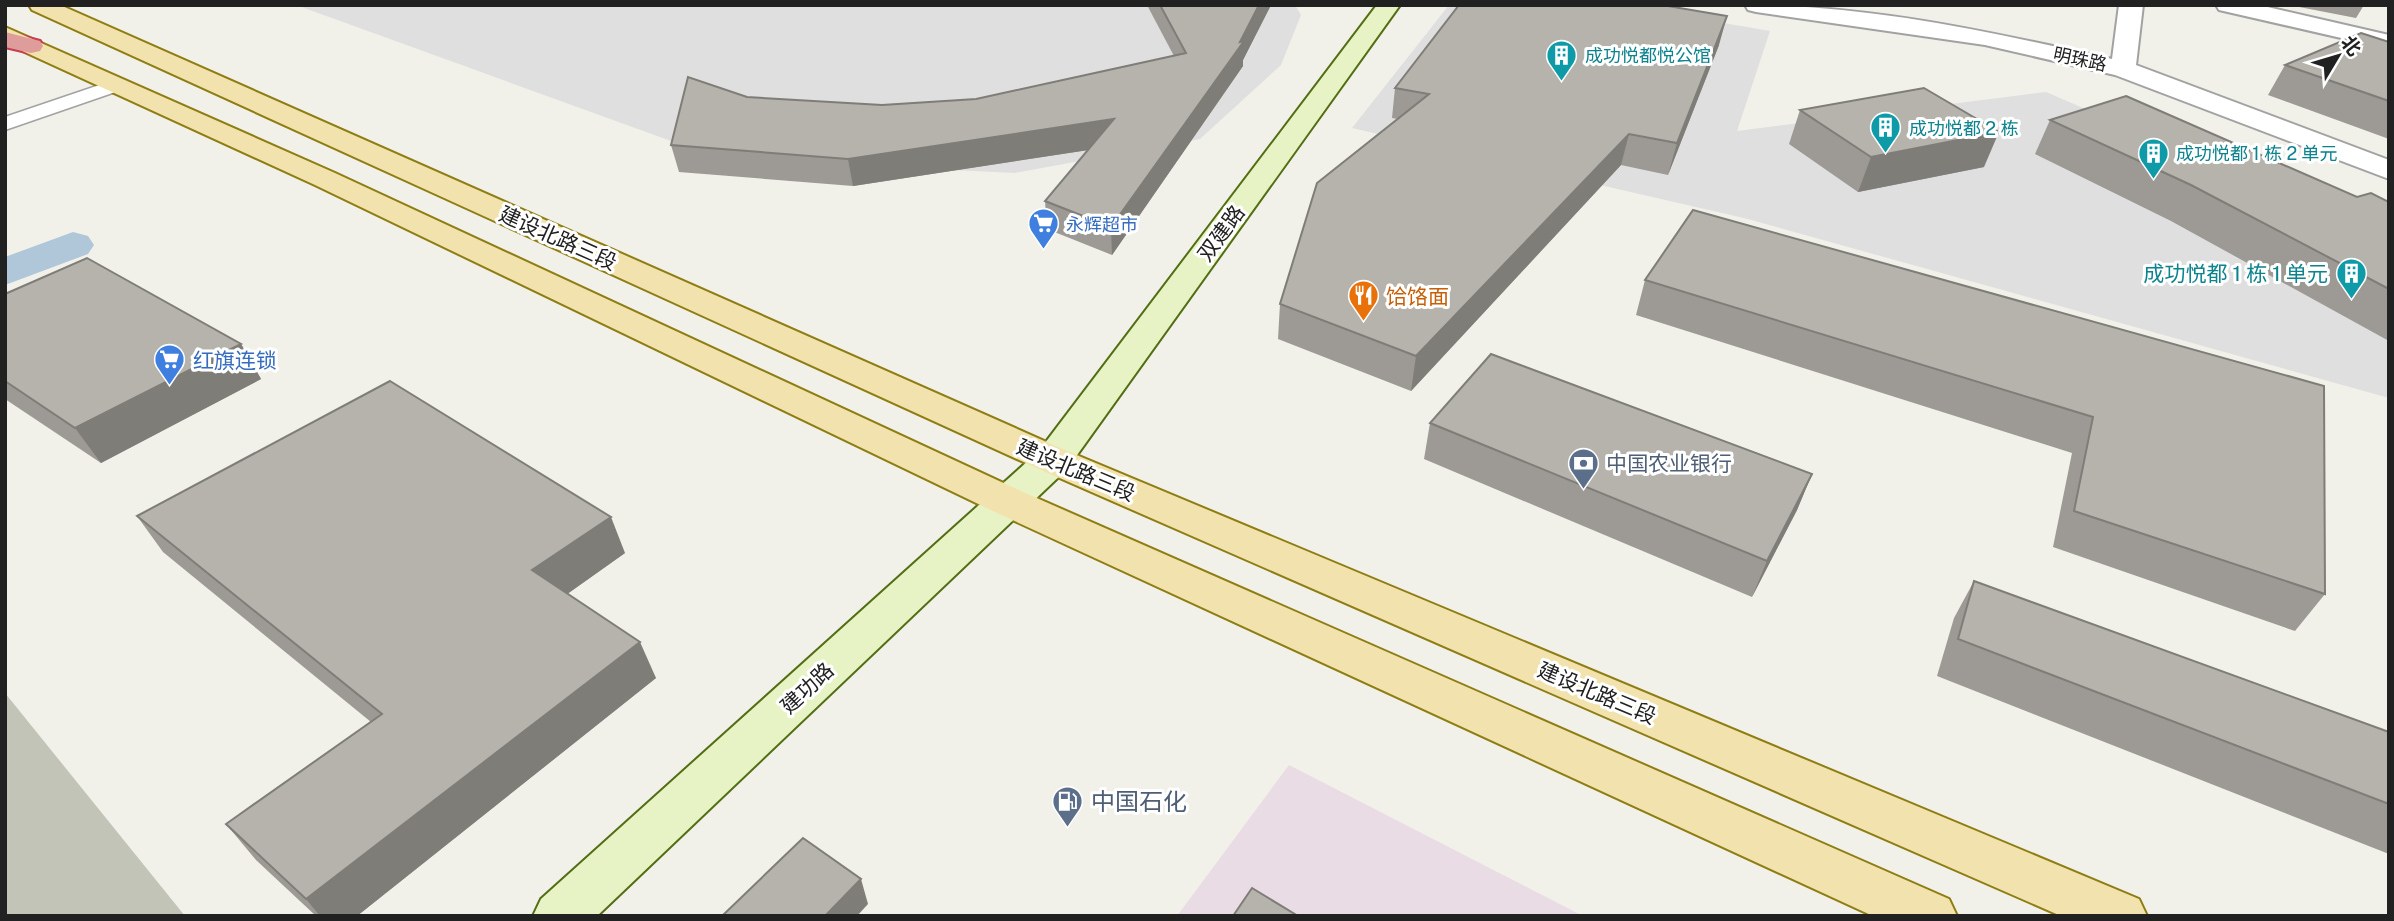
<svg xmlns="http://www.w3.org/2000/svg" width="2394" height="921" font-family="'Public Sans','Noto Sans SC',sans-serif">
<rect width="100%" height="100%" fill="#f1f0e9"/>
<g fill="#dfdfdf">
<path d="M296 5H1295L1301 15 1281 65 1200 139 1015 173 866 166 682 145Z"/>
<path d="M1449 5H1619L1770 31 1737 131 2046 92 2389 240V398L1748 219 1352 128Z"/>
</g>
<path fill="#e9dce4" d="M1289 765 1583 916H1177Z"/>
<path fill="#c1c4b6" d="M5 693 185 916H5Z"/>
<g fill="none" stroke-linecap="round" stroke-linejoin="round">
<path fill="#afc7d9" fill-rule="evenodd" d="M73 232 88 236 94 245 88 254 5 285V257Z"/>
<defs>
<path id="lane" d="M117 79 124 81 127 85 124 89 5 130V117Z"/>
<g id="street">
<path d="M1745 5C1869 5 1991 32 2112 59L2119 5H2143L2136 65 2389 160V179L2115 75 1985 45 1756 12 1748 10Z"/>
<path d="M2216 5H2259L2389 35V49L2219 10Z"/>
</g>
<path id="secondary" d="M1377 5H1400L1067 469 597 916H533L541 899 1039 451Z"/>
<g id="primary">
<path d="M29 5H60L1067 451 2139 899 2147 916H2061L1039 469 32 10Z"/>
<path d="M5 27 335 173 1023 492 1949 899 1957 916H1873L995 512 315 185 5 43Z"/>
</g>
<path id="highway" d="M5 32 40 41 43 46 40 51 31 53 5 47Z"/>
</defs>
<use href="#lane" stroke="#a2a2a2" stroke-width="3"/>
<use href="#street" stroke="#a2a2a2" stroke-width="4"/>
<use href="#secondary" stroke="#526e13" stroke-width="4"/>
<use href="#primary" stroke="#8d7d12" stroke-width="4"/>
<use href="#highway" stroke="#c73e51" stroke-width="4"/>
<use href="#lane" fill="#fff" fill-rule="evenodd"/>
<use href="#street" fill="#fff" fill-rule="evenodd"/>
<use href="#secondary" fill="#e7f3c5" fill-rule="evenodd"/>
<use href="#primary" fill="#f2e2ad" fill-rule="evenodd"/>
<use href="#highway" fill="#de9c9b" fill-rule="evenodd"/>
</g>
<g fill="#9d9994">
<path d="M1147 5H1271L1243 60V66L1112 255 1047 229 1045 201 1088 150 853 186 679 172 671 145 882 105 976 99 1174 56Z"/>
<path d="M2289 5H2364L2356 18Z"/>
<path d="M2389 42V139L2268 95 2285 65Z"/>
<path d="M1719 45 1668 175 1621 165 1411 391 1278 339 1280 304 1398 119 1392 118 1395 88Z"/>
<path d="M1800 110 1984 167 1858 192 1789 144Z"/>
<path d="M2050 120 2357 197 2389 202V341L2171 221 2035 154Z"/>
<path d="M1645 280 2324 386 2325 594 2295 631 2053 547 2072 453 1636 315Z"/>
<path d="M5 294 241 344 261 379 101 463 5 399Z"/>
<path d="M1430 423 1812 474 1797 510 1752 597 1424 459Z"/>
<path d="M137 516 625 553 567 594 656 678 357 916H316L256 860 226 824 371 722 163 552Z"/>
<path d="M1974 581 2389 732V854L1937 676 1954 618Z"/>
</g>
<g fill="#7f7d78">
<path d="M1259 5H1271L1243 60V66L1112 255 1111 227 1240 42Z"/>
<path d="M1727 16 1719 45 1668 175 1677 143Z"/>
<path d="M1114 119 1115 146 853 186 848 159Z"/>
<path d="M1999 132 1984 167 1858 192 1871 157Z"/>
<path d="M1629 134 1621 165 1411 391 1416 356Z"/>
<path d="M241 344 261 379 101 463 75 428Z"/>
<path d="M1812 474 1797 510 1752 597 1767 561Z"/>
<path d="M611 517 625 553 549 607 532 570Z"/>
<path d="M640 642 656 678 357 916H320L306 899Z"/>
<path d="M861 879 868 904 857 916H825Z"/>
</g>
<g fill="#b6b2ac" stroke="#7f7d78" stroke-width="2">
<path d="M1160 5H1259L1240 42 1244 41 1111 227 1045 201 1114 119 848 159 671 145 688 77 747 97 882 105 976 99 1186 53Z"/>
<path d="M1459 5H1662L1727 16 1677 143 1629 134 1416 356 1280 304 1317 183 1429 94 1395 88Z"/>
<path d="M2361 33 2389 42V101L2285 65Z"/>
<path d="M1924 88 1999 132 1871 157 1800 110Z"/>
<path d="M2126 96 2357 197 2371 193 2389 202V289L2191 185 2050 120Z"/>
<path d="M1693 210 2324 386 2325 594 2074 511 2093 417 1645 280Z"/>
<path d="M87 258 241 344 75 428 5 381V294Z"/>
<path d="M1491 354 1812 474 1767 561 1430 423Z"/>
<path d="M390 381 611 517 532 570 640 642 306 899 226 824 382 714 137 516Z"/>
<path d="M1974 581 2389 732V804L1958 639Z"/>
<path d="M803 838 861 879 825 916H722Z"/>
<path d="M1252 888 1298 916H1233Z"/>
</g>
<defs>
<symbol id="building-pin" viewBox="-11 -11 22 30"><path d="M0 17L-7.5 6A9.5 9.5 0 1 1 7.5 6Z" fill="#0f9aa8" stroke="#fff"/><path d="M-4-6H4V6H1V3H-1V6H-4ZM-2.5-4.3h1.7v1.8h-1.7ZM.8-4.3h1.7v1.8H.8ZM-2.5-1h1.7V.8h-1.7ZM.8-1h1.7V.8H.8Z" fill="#fff"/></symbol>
<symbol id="supermarket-pin" viewBox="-11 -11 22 30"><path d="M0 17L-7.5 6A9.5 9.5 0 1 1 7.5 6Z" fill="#3f7fe0" stroke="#fff"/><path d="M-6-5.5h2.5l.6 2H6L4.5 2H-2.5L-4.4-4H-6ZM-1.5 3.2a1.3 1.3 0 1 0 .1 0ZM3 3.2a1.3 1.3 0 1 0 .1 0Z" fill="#fff"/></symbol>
<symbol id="restaurant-pin" viewBox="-11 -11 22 30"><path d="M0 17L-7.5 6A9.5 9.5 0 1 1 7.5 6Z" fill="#e8710a" stroke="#fff"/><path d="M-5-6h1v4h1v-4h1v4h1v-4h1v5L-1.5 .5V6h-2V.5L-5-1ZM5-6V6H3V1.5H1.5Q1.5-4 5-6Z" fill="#fff"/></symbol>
<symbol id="bank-pin" viewBox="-11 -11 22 30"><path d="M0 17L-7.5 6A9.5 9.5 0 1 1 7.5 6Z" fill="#5c6f8a" stroke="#fff"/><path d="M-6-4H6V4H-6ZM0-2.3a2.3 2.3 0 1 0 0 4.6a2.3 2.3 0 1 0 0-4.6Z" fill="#fff"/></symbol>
<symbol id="fuel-pin" viewBox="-11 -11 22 30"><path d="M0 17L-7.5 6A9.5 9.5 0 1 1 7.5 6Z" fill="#5c6f8a" stroke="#fff"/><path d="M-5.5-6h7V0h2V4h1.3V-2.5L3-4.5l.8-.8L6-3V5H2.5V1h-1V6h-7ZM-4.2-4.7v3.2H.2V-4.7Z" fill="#fff"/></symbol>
</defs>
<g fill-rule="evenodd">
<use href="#building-pin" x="1544" y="38" width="35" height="47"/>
<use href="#building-pin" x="1868" y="110" width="35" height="47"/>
<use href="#building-pin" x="2136" y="136" width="35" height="47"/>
<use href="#supermarket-pin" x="1026" y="206" width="35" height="47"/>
<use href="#building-pin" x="2334" y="256" width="35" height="47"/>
<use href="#restaurant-pin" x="1346" y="278" width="35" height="47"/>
<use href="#supermarket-pin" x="152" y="342" width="35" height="47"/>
<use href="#bank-pin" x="1566" y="446" width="35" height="47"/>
<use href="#fuel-pin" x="1050" y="784" width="35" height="47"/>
</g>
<g text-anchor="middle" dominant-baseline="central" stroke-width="6" stroke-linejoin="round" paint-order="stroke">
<g font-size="18" fill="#0d838f" stroke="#fff" text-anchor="start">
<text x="1585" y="55">成功悦都悦公馆</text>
<text x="1909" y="128">成功悦都 2 栋</text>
<text x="2176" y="153">成功悦都 1 栋 2 单元</text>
</g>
<g font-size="18" fill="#212121" stroke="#fff">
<text transform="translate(2080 59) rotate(12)">明珠路</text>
</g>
<g font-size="18" fill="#366cbe" stroke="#fff" text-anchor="start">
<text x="1066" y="224">永辉超市</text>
</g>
<g font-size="21" fill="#212121" stroke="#fff">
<text transform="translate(1221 233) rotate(-54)">双建路</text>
<text transform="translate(558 238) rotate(24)">建设北路三段</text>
<text transform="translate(1076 470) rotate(23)">建设北路三段</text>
<text transform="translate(807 688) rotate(-43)">建功路</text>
<text transform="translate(1597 693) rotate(23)">建设北路三段</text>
</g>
<g font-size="21" fill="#0d838f" stroke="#fff" text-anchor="end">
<text x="2328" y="273">成功悦都 1 栋 1 单元</text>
</g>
<g font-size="21" fill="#c56008" stroke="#fff" text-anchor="start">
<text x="1386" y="296">饸饹面</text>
</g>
<g font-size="21" fill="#366cbe" stroke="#fff" text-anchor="start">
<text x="193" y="360">红旗连锁</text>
</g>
<g font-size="21" fill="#4e5e75" stroke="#fff" text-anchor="start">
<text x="1606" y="463">中国农业银行</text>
</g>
<g font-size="24" fill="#4e5e75" stroke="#fff" text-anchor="start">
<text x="1091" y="801">中国石化</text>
</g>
</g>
<rect width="2394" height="921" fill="none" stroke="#212121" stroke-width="14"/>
<g transform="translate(2338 56) rotate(52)" stroke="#ffffff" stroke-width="5" paint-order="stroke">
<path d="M0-5L12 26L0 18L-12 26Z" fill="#212121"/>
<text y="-10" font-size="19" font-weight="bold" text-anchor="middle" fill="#212121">北</text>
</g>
</svg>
